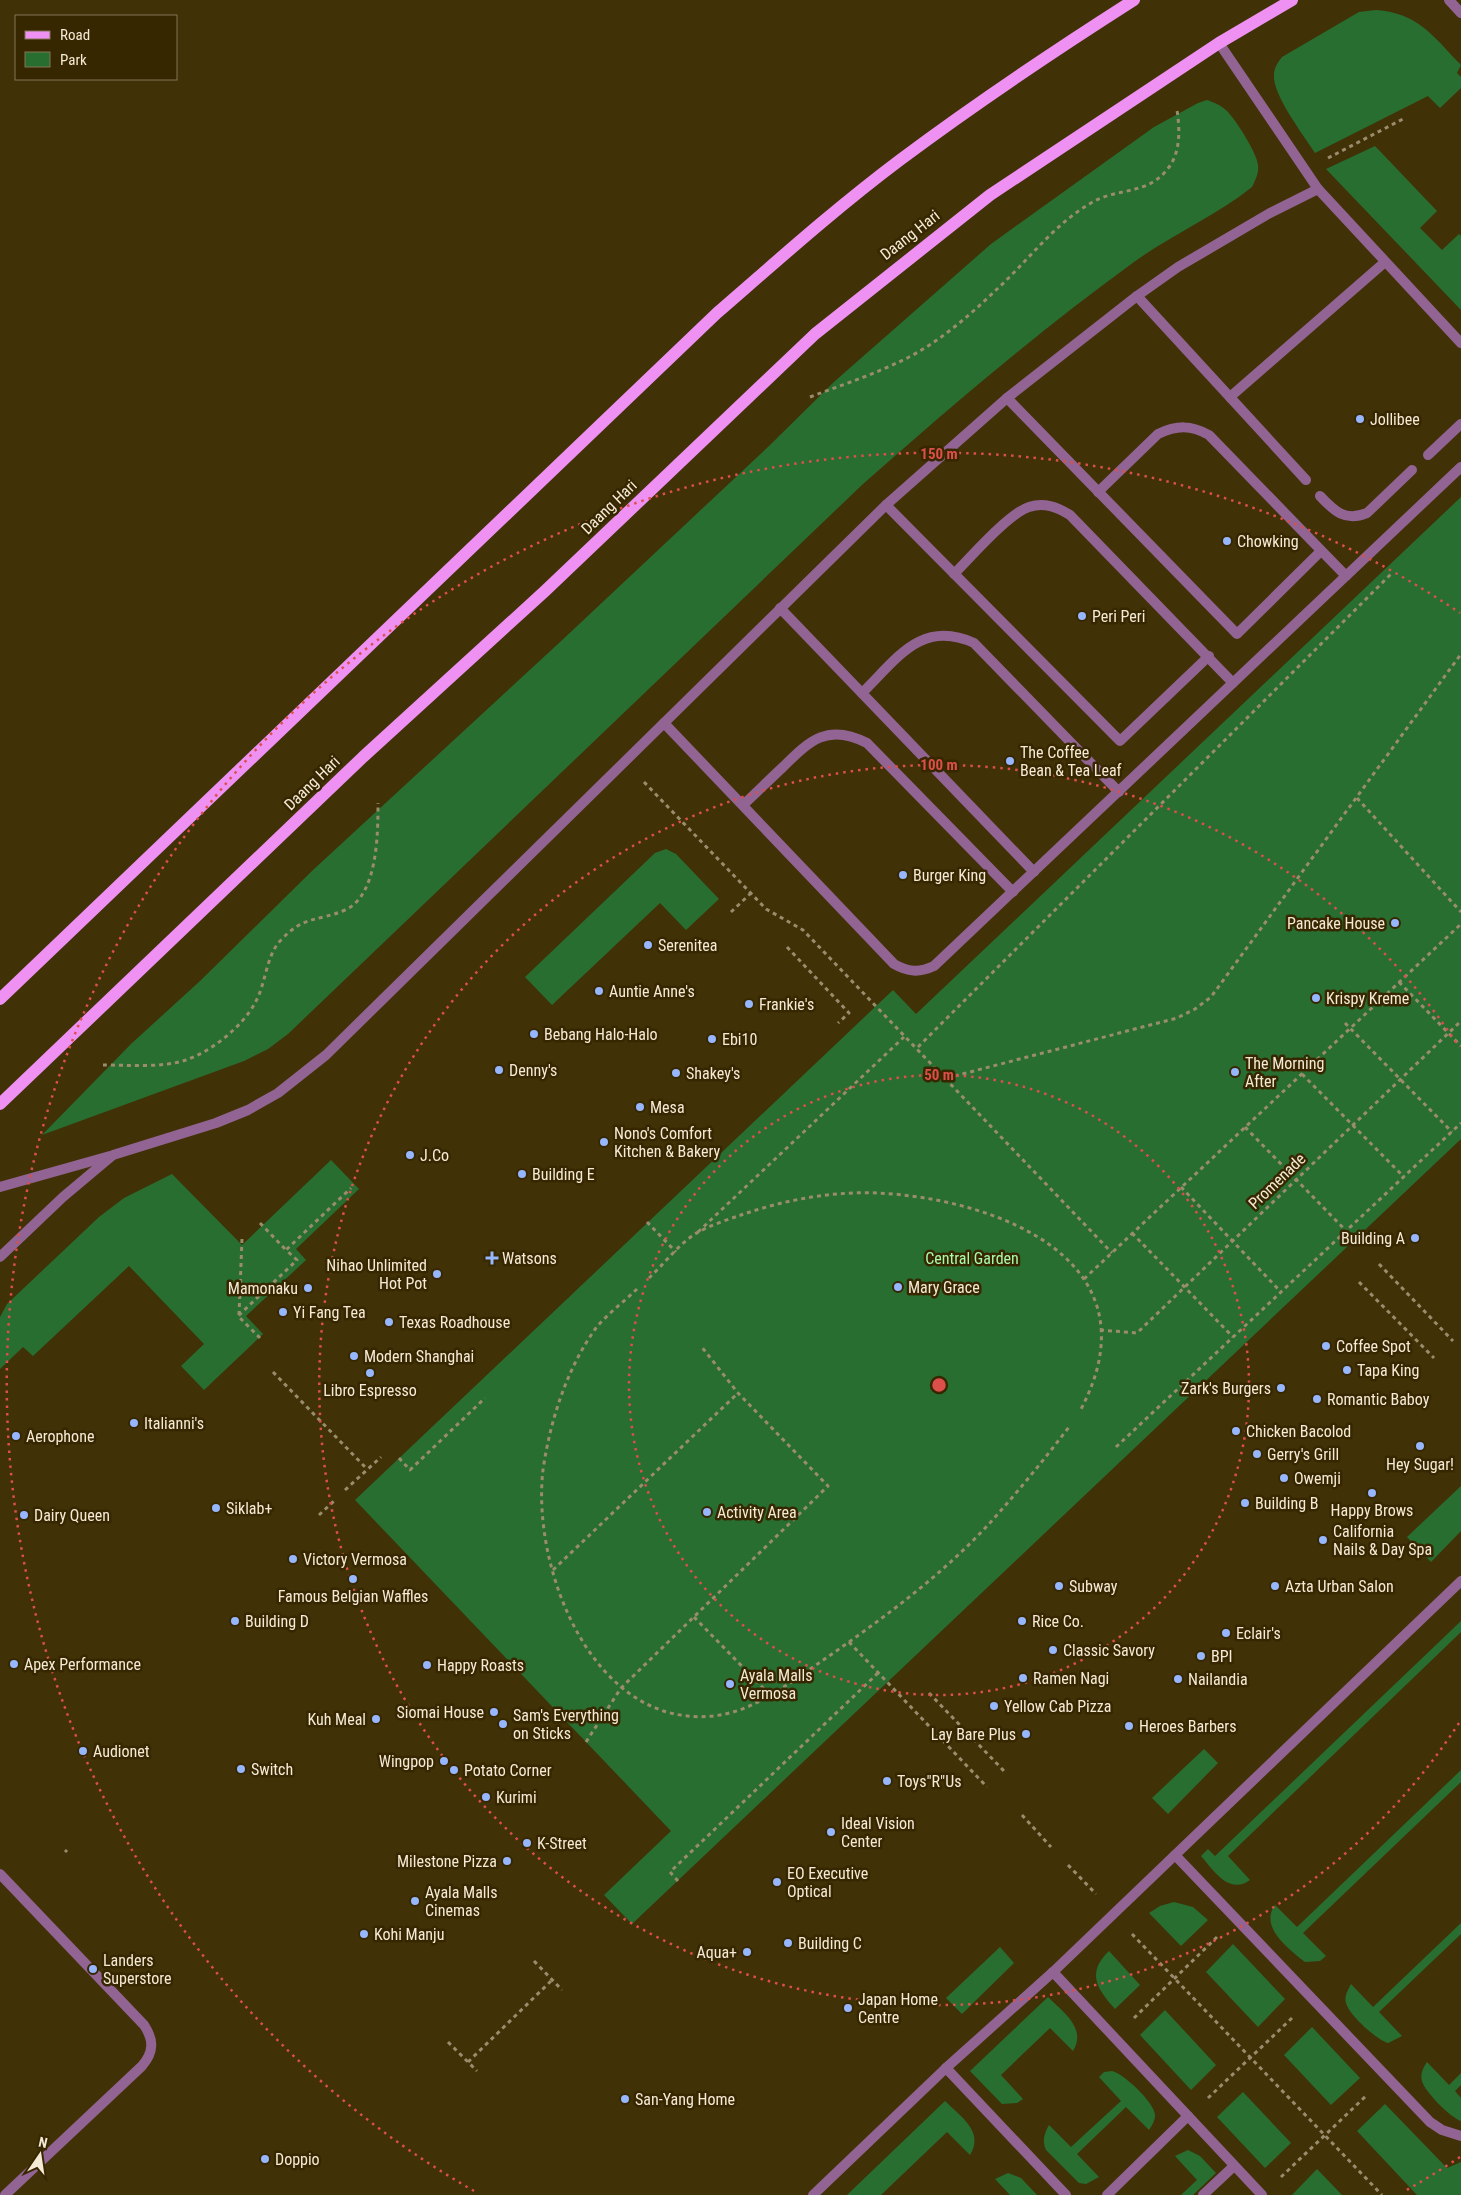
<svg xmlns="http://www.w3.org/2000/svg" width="1461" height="2195" font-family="'Roboto Condensed',sans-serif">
<rect width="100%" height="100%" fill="#413107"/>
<g fill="#286e30">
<path d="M1376 10C1418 13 1433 36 1461 65L1457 73 1461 77V88L1440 108 1428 96 1315 153C1304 136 1272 94 1274 75 1274 68 1278 62 1282 57L1359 12Z"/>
<path d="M1207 100C1215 103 1221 105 1227 111 1236 120 1257 153 1258 165 1259 173 1256 179 1252 187 1216 216 1171 235 1134 262 1039 331 950 407 863 484L288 1034 268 1049 244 1061 42 1135 131 1044 200 981 313 870 559 643 769 446 835 381 991 244 1154 127 1198 103Z"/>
<path d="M1375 146 1437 211 1420 228 1442 250 1459 234 1461 236V310L1326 169Z"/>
<path d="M1461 497V1139L632 1924 604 1895 671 1831 355 1500 893 990 916 1014Z"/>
<path d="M666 849 676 854 719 899 686 930 660 903 552 1005 525 977 655 853Z"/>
<path d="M331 1160 359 1189 296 1249 306 1260 246 1316 263 1334 204 1390 181 1366 204 1344 129 1266 33 1356 23 1347 0 1369V1317L7 1304 99 1217 124 1198 172 1174 242 1245Z"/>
<path d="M1461 1486V1531L1431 1562 1407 1537Z"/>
<path d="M1461 1621V1632L1228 1856 1250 1880C1229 1895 1214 1871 1201 1856L1208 1849 1215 1856Z"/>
<path d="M1204 1749 1218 1763 1168 1814 1152 1798Z"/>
<path d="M1461 1770V1782L1303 1933 1326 1956 1320 1961 1305 1962C1289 1949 1259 1927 1275 1905L1297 1927Z"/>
<path d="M1174 1902 1193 1907 1208 1920 1181 1946 1149 1913 1160 1906Z"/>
<path d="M1461 1923V1934L1379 2012 1402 2036 1388 2043C1377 2040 1349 2015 1346 2003 1344 1996 1348 1990 1351 1984L1373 2007Z"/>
<path d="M1233 1944 1285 1999 1258 2027 1206 1972Z"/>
<path d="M1000 1947 1014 1963 962 2014 946 1998Z"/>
<path d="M1109 1951 1140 1985 1115 2009C1097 1989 1086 1973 1109 1951Z"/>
<path d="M1048 1997C1063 2012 1087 2028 1073 2051L1050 2028 1001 2075 1023 2099 1017 2103 1002 2104 970 2071Z"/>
<path d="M1165 2010 1216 2065 1191 2090 1140 2035Z"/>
<path d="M1312 2027 1360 2078 1331 2105 1284 2055Z"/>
<path d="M1427 2062 1449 2085 1461 2073V2085L1455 2091 1461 2098V2121C1451 2118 1424 2091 1422 2081 1420 2074 1423 2068 1427 2062Z"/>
<path d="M1112 2071C1123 2073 1155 2103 1155 2115 1155 2121 1152 2125 1149 2130L1126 2107 1077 2154 1099 2177 1086 2184 1079 2183 1046 2150C1042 2141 1044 2134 1049 2125L1071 2147 1121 2101 1099 2077 1104 2072Z"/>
<path d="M1243 2092 1291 2143 1265 2168 1217 2117Z"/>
<path d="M945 2101C960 2116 985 2132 970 2155L947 2132 881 2195H847Z"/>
<path d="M1385 2104 1447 2168 1461 2162V2195H1417L1357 2131Z"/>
<path d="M1188 2150 1200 2156 1216 2173 1193 2195H1181L1197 2180 1175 2156Z"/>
<path d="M1317 2169 1342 2195H1292Z"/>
<path d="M1008 2173 1021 2178 1037 2195H1010L995 2179Z"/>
</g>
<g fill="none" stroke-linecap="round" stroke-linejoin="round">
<g stroke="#9a8d6d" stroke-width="3" stroke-dasharray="4 4" stroke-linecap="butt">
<path d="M1328 158 1403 119"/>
<path d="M810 397C842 385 875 374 905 359 938 343 969 316 996 290 1027 262 1054 224 1091 203 1115 188 1146 195 1166 171 1181 154 1180 130 1177 110"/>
<path d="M644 782 766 909 803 930 1112 1253"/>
<path d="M1357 798 1461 912"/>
<path d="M731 912 751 893"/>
<path d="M787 947 849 1013 838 1023"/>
<path d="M1399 982 1461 1046"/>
<path d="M1345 1023 1452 1132"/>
<path d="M918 1047 1391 574"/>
<path d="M103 1065C127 1065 163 1068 186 1060 212 1051 242 1027 255 1003 266 984 266 955 281 940 304 915 317 922 345 910 378 896 378 832 378 803"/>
<path d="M1302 1074 1404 1177"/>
<path d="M947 1078 1177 1018 1195 1009 1211 997 1461 654"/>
<path d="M1245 1127 1355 1240"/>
<path d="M1181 1187 1281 1292"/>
<path d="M647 1222 676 1252"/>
<path d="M260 1223 286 1250"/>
<path d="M698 1232 904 1037"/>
<path d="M1132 1233 1233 1337"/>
<path d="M1379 1264 1453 1341"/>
<path d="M649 1278C664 1264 678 1245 695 1234 708 1226 726 1220 741 1215 784 1200 832 1191 878 1193 999 1199 1160 1262 1080 1411"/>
<path d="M1084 1279 1461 924"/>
<path d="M1359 1282 1434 1358"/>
<path d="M637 1289C624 1302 607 1314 596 1328 567 1368 550 1421 543 1470 531 1571 596 1735 720 1715 757 1709 789 1683 819 1663 878 1622 938 1579 988 1525 1016 1494 1043 1461 1069 1427"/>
<path d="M239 1315 242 1239"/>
<path d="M1100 1330 1137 1333 1461 1021"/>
<path d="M260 1338 238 1316 297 1260 286 1250 351 1188"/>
<path d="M273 1372 367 1469"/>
<path d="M1116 1447 1461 1123"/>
<path d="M399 1458 410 1470 485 1398"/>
<path d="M345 1490 381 1457"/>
<path d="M319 1515 335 1500"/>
<path d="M553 1570 738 1393"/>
<path d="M694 1617 770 1695"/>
<path d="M849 1642 987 1787"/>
<path d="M929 1693 1004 1771"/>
<path d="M586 1742 621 1688 828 1486 738 1393 701 1346"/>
<path d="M1022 1815 1051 1847"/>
<path d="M65 1852 67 1850"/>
<path d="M1068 1865 1096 1894"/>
<path d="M678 1881 670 1872 878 1673"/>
<path d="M1132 1934 1382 2195"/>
<path d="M534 1961 562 1990"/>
<path d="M1134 2018 1217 1937"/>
<path d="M448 2042 477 2071"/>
<path d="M468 2062 552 1980"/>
<path d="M1208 2098 1292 2018"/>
<path d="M1281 2177 1367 2095"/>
</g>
<g stroke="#926493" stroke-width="10">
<path d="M1449 0 1461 13"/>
<path d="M1219 43 1318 189 1461 343"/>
<path d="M1137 296 1306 480"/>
<path d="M1230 397 1385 262"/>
<path d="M1007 398 1237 634 1321 551"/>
<path d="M1428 455 1461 424"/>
<path d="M1098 492 1158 434C1177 425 1191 425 1209 435L1346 576"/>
<path d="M1320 496C1334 511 1345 522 1367 513L1412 470"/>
<path d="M886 505 1120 741 1209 656"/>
<path d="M954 574C970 558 1009 513 1029 507 1044 502 1057 507 1070 515L1233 683"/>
<path d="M780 608 1034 872"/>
<path d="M862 693C897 659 921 619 974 643L1119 792"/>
<path d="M664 723 894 964C908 972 919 973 934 966L1461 467"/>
<path d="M743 805C756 793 769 780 783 767 810 740 828 723 867 743L1013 892"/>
<path d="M0 1187 110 1156"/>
<path d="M0 1257 63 1197 113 1155 216 1123 248 1110 278 1093 326 1055 886 505 1007 398 1137 296 1178 267 1270 213 1318 189"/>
<path d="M1175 1855 1430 2122 1442 2130 1461 2136"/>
<path d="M0 1874 144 2025C154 2040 154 2052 142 2066L5 2195"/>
<path d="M1053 1972 1262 2195"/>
<path d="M946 2068 1066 2195"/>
<path d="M813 2195 946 2068 1053 1972 1461 1581"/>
<path d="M1107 2195 1188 2116"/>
<path d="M1203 2195 1234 2166"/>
</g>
<g stroke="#ef91f3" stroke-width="12">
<path d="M0 999 717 313C777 261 836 208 900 160 975 104 1054 51 1134 0"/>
<path d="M0 1104 363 757 545 591 815 334 990 195 1219 43 1292 0"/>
</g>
</g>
<g fill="none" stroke="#dc4f4b" stroke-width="2.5" stroke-dasharray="2.5 5">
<circle cx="939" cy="1385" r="310"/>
<path d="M1459 1723A620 620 0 1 1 1459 1047"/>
<path d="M1460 2157A931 931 0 0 1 1405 2191M474 2191A931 931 0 1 1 1460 613"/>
</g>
<g fill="#96b6fd" stroke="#372700" stroke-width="2">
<circle cx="1360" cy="419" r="5"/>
<circle cx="1227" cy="541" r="5"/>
<circle cx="1082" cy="616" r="5"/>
<circle cx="1010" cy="761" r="5"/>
<circle cx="903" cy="875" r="5"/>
<circle cx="1395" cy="923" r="5"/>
<circle cx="648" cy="945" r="5"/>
<circle cx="599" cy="991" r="5"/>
<circle cx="1316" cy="998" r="5"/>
<circle cx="749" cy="1004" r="5"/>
<circle cx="534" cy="1034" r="5"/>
<circle cx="712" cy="1039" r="5"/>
<circle cx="499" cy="1070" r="5"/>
<circle cx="1235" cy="1072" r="5"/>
<circle cx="676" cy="1073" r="5"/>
<circle cx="640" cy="1107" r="5"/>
<circle cx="604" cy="1142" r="5"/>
<circle cx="410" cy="1155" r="5"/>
<circle cx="522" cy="1174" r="5"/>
<circle cx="1415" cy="1238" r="5"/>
<path d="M489.5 1250.5h5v5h5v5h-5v5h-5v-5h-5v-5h5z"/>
<circle cx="437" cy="1274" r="5"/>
<circle cx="898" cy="1287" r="5"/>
<circle cx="308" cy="1288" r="5"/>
<circle cx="283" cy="1312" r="5"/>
<circle cx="389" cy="1322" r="5"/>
<circle cx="1326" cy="1346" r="5"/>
<circle cx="354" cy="1356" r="5"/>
<circle cx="1347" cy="1370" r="5"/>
<circle cx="370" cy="1373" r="5"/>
<circle cx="1281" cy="1388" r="5"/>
<circle cx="1317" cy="1399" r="5"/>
<circle cx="134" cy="1423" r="5"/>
<circle cx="1236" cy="1431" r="5"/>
<circle cx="16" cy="1436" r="5"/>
<circle cx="1420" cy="1446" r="5"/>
<circle cx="1257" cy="1454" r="5"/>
<circle cx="1284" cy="1478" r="5"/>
<circle cx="1372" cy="1493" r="5"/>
<circle cx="1245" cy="1503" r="5"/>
<circle cx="216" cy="1508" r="5"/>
<circle cx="707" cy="1512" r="5"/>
<circle cx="24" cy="1515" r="5"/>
<circle cx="1323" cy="1540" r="5"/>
<circle cx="293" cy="1559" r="5"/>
<circle cx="353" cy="1579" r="5"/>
<circle cx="1059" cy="1586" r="5"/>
<circle cx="1275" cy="1586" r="5"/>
<circle cx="235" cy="1621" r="5"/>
<circle cx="1022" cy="1621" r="5"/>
<circle cx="1226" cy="1633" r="5"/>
<circle cx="1053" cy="1650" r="5"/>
<circle cx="1201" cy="1656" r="5"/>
<circle cx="14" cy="1664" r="5"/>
<circle cx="427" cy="1665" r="5"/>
<circle cx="1023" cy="1678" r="5"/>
<circle cx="1178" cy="1679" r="5"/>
<circle cx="730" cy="1684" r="5"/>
<circle cx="994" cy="1706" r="5"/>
<circle cx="494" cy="1712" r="5"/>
<circle cx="376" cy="1719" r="5"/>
<circle cx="503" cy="1724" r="5"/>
<circle cx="1129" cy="1726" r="5"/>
<circle cx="1026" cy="1734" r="5"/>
<circle cx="83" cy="1751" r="5"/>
<circle cx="444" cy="1761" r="5"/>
<circle cx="241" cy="1769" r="5"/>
<circle cx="454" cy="1770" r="5"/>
<circle cx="887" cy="1781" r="5"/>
<circle cx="486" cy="1797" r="5"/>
<circle cx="831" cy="1832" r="5"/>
<circle cx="527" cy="1843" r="5"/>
<circle cx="507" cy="1861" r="5"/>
<circle cx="777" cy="1882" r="5"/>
<circle cx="415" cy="1901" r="5"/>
<circle cx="364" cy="1934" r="5"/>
<circle cx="788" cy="1943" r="5"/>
<circle cx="747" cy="1952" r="5"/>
<circle cx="93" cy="1969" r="5"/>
<circle cx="848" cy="2008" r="5"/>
<circle cx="625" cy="2099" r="5"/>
<circle cx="265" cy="2159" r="5"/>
</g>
<g text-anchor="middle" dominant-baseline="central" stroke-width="5" stroke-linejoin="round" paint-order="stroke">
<g font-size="16" fill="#f5ead5" stroke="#372700">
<text transform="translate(910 235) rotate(-38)">Daang Hari</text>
<text transform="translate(609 507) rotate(-44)">Daang Hari</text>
<text transform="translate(312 783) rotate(-44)">Daang Hari</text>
<text transform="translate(1277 1181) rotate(-44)">Promenade</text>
</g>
<g font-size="16" fill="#f5ead5" stroke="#372700" text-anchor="start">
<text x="1370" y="419">Jollibee</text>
<text x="1237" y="541">Chowking</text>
<text x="1092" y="616">Peri Peri</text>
<text x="1020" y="752">The Coffee<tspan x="1020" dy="18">Bean &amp; Tea Leaf</tspan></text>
<text x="913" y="875">Burger King</text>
<text x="1385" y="923" text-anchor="end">Pancake House</text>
<text x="658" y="945">Serenitea</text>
<text x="609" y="991">Auntie Anne's</text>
<text x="1326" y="998">Krispy Kreme</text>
<text x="759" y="1004">Frankie's</text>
<text x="544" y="1034">Bebang Halo-Halo</text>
<text x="722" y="1039">Ebi10</text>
<text x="1245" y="1063">The Morning<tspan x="1245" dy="18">After</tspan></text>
<text x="509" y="1070">Denny's</text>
<text x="686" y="1073">Shakey's</text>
<text x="650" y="1107">Mesa</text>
<text x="614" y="1133">Nono's Comfort<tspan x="614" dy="18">Kitchen &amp; Bakery</tspan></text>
<text x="420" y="1155">J.Co</text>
<text x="532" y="1174">Building E</text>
<text x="1405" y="1238" text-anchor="end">Building A</text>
<text x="502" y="1258">Watsons</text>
<text x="427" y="1265" text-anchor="end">Nihao Unlimited<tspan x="427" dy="18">Hot Pot</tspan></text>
<text x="908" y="1287">Mary Grace</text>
<text x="298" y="1288" text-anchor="end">Mamonaku</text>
<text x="293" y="1312">Yi Fang Tea</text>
<text x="399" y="1322">Texas Roadhouse</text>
<text x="1336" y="1346">Coffee Spot</text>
<text x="364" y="1356">Modern Shanghai</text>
<text x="1357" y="1370">Tapa King</text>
<text x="1271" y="1388" text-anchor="end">Zark's Burgers</text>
<text x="370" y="1390" text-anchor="middle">Libro Espresso</text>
<text x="1327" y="1399">Romantic Baboy</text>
<text x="144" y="1423">Italianni's</text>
<text x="1246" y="1431">Chicken Bacolod</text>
<text x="26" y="1436">Aerophone</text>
<text x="1267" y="1454">Gerry's Grill</text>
<text x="1420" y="1464" text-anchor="middle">Hey Sugar!</text>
<text x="1294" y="1478">Owemji</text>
<text x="1255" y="1503">Building B</text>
<text x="226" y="1508">Siklab+</text>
<text x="1372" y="1510" text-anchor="middle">Happy Brows</text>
<text x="717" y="1512">Activity Area</text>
<text x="34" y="1515">Dairy Queen</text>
<text x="1333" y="1531">California<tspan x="1333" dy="18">Nails &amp; Day Spa</tspan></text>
<text x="303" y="1559">Victory Vermosa</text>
<text x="1069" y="1586">Subway</text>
<text x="1285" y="1586">Azta Urban Salon</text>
<text x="353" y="1596" text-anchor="middle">Famous Belgian Waffles</text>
<text x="245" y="1621">Building D</text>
<text x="1032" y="1621">Rice Co.</text>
<text x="1236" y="1633">Eclair's</text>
<text x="1063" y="1650">Classic Savory</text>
<text x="1211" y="1656">BPI</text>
<text x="24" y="1664">Apex Performance</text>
<text x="437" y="1665">Happy Roasts</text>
<text x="740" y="1675">Ayala Malls<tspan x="740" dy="18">Vermosa</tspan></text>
<text x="1033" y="1678">Ramen Nagi</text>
<text x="1188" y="1679">Nailandia</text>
<text x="1004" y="1706">Yellow Cab Pizza</text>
<text x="484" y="1712" text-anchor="end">Siomai House</text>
<text x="513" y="1715">Sam's Everything<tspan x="513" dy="18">on Sticks</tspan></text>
<text x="366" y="1719" text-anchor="end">Kuh Meal</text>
<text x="1139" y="1726">Heroes Barbers</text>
<text x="1016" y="1734" text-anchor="end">Lay Bare Plus</text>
<text x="93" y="1751">Audionet</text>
<text x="434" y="1761" text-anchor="end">Wingpop</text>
<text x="251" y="1769">Switch</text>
<text x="464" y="1770">Potato Corner</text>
<text x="897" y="1781">Toys"R"Us</text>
<text x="496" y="1797">Kurimi</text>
<text x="841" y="1823">Ideal Vision<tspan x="841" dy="18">Center</tspan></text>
<text x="537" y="1843">K-Street</text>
<text x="497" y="1861" text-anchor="end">Milestone Pizza</text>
<text x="787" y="1873">EO Executive<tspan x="787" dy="18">Optical</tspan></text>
<text x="425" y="1892">Ayala Malls<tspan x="425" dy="18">Cinemas</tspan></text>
<text x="374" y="1934">Kohi Manju</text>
<text x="798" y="1943">Building C</text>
<text x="737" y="1952" text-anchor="end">Aqua+</text>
<text x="103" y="1960">Landers<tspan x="103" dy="18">Superstore</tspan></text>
<text x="858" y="1999">Japan Home<tspan x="858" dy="18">Centre</tspan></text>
<text x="635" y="2099">San-Yang Home</text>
<text x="275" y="2159">Doppio</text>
</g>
<g font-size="16" fill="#a8fbac" stroke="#372700">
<text x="972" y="1258">Central Garden</text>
</g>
</g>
<circle cx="939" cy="1385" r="8" fill="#dc4f4b" stroke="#372700" stroke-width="2.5"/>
<g font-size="15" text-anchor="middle" font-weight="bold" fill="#dc4f4b" stroke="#372700" stroke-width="5" stroke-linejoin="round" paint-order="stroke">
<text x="939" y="459">150 m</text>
<text x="939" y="770">100 m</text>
<text x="939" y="1080">50 m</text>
</g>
<rect x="15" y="15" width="162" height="65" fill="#372700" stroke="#837555"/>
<rect x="25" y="31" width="25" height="8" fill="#ef91f3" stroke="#837555"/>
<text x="60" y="40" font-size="15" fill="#f5ead5">Road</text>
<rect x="25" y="52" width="25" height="15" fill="#286e30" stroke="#837555"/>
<text x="60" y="65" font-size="15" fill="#f5ead5">Park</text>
<g transform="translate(40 2155) rotate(13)" stroke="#372700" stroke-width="4" paint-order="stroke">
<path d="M0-4L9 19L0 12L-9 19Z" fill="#f5ead5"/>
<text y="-8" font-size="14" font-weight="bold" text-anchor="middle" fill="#f5ead5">N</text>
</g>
</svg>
